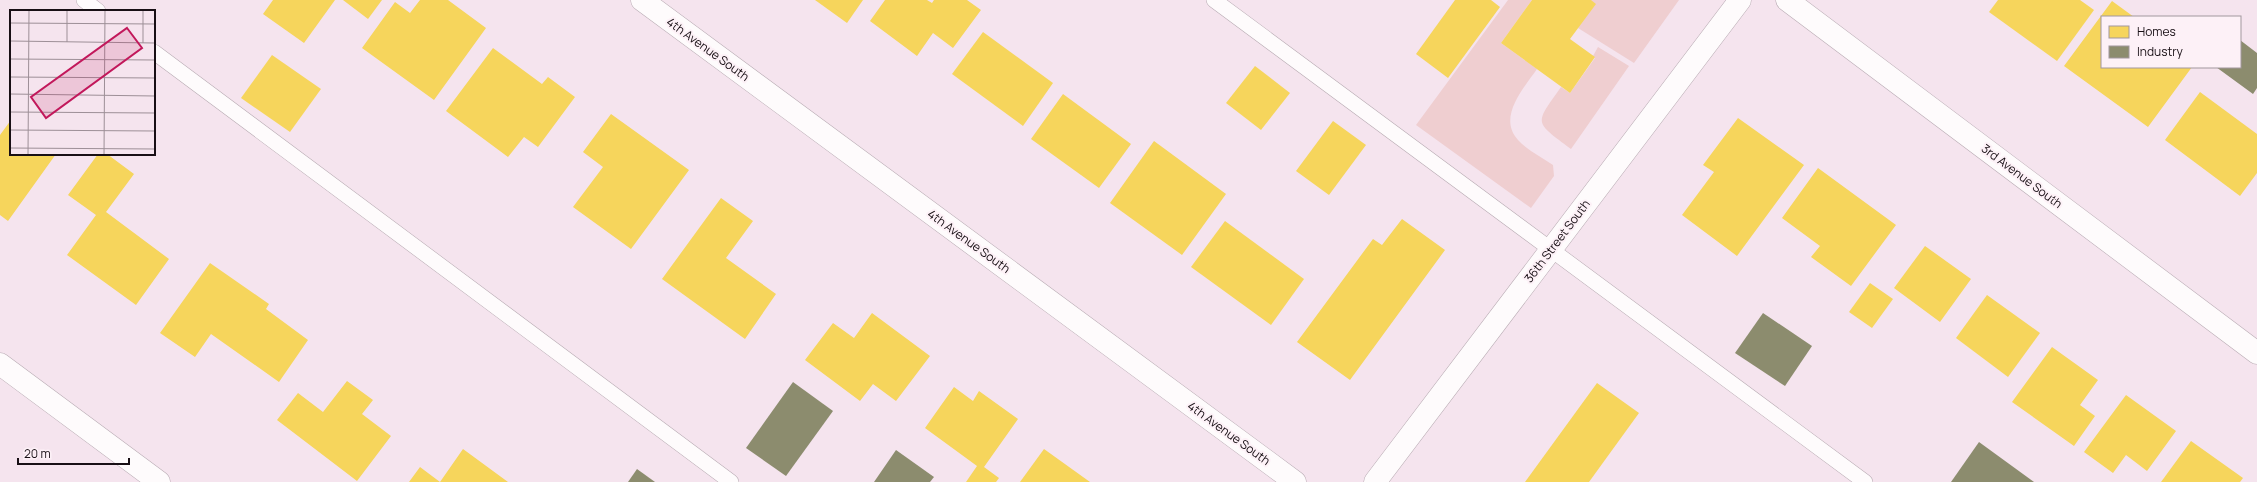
<svg xmlns="http://www.w3.org/2000/svg" width="2257" height="482" font-family="Manrope,sans-serif">
<rect width="100%" height="100%" fill="#f5e4ee"/>
<g fill="#efced0">
<path d="M1508 0H1532L1501 43 1537 69C1524 88 1497 117 1518 140 1527 150 1542 157 1553 165L1554 176 1531 208 1416 125Z"/>
<path d="M1591 0H1679L1634 63 1578 28Z"/>
<path d="M1598 47 1629 66 1571 149C1534 121 1534 125 1561 87L1570 93 1595 58 1593 56Z"/>
</g>
<g fill="#f6d55c">
<path d="M273 0H335L304 43 263 14Z"/>
<path d="M343 0H382L368 19Z"/>
<path d="M420 0H448L486 28 434 100 362 48 395 2 410 13Z"/>
<path d="M815 0H863L847 23Z"/>
<path d="M885 0H927L932 3 934 0H967L981 10 953 48 933 33 917 56 870 21Z"/>
<path d="M1455 0H1491L1500 7 1448 78 1416 54Z"/>
<path d="M1532 0H1591L1596 4 1570 39 1595 57 1570 93 1501 43Z"/>
<path d="M1998 0H2080L2094 10 2057 61 1989 12Z"/>
<path d="M2112 1 2134 17H2102V67H2192L2148 127 2064 66Z"/>
<path d="M983 32 1053 83 1023 126 952 74Z"/>
<path d="M493 48 542 84 548 77 575 97 538 147 524 137 508 157 446 111Z"/>
<path d="M272 55 321 89 290 132 241 98Z"/>
<path d="M1255 66 1290 93 1261 130 1226 103Z"/>
<path d="M2200 92 2257 134V173L2240 196 2165 140Z"/>
<path d="M1063 94 1131 144 1099 188 1031 139Z"/>
<path d="M611 114 689 170 631 249 573 207 603 167 583 152Z"/>
<path d="M1738 118 1804 165 1737 256 1682 215 1714 172 1703 165Z"/>
<path d="M11 120V154H56L8 221 0 215V135Z"/>
<path d="M1333 121 1366 145 1329 195 1296 171Z"/>
<path d="M1154 141 1226 194 1182 255 1110 203Z"/>
<path d="M98 154H107L134 174 106 212 169 259 136 305 67 255 96 215 68 195Z"/>
<path d="M1818 168 1896 225 1851 286 1811 257 1820 246 1782 218Z"/>
<path d="M721 198 753 221 726 258 776 294 745 339 662 279Z"/>
<path d="M1402 219 1445 250 1350 380 1297 342 1373 239 1382 245Z"/>
<path d="M1225 221 1304 279 1271 325 1191 267Z"/>
<path d="M1925 246 1971 279 1940 322 1894 288Z"/>
<path d="M210 263 269 304 266 309 308 340 279 382 211 334 195 357 160 333Z"/>
<path d="M1870 283 1893 299 1872 328 1849 312Z"/>
<path d="M1987 295 2040 333 2008 377 1956 338Z"/>
<path d="M872 313 930 356 896 401 873 384 860 401 805 360 833 323 854 338Z"/>
<path d="M2052 347 2098 380 2080 405 2095 416 2074 446 2012 402Z"/>
<path d="M347 381 373 400 362 414 391 436 357 481 277 420 298 393 323 412Z"/>
<path d="M1597 383 1639 413 1589 482H1525Z"/>
<path d="M954 387 973 401 979 391 1018 419 984 467 999 478 996 482H966L977 466 925 428Z"/>
<path d="M2126 395 2176 431 2147 471 2126 455 2113 473 2084 452Z"/>
<path d="M2191 441 2243 478 2240 482H2161Z"/>
<path d="M463 449 508 482H409L420 467 440 482Z"/>
<path d="M1044 449 1090 482H1020Z"/>
</g>
<g fill="#8c8c6e">
<path d="M2240 40 2257 53V88L2253 94 2216 67H2240Z"/>
<path d="M1763 313 1812 346 1785 386 1735 353Z"/>
<path d="M793 382 833 411 786 476 746 448Z"/>
<path d="M1979 442 2034 482H1951Z"/>
<path d="M896 450 934 477 930 482H874Z"/>
<path d="M637 469 655 482H628Z"/>
</g>
<g fill="none" stroke-linecap="round" stroke-linejoin="round">
<defs>
<g id="lane">
<path d="M84 0 98 11"/>
<path d="M1214 0 1865 482"/>
<path d="M154 52 731 482"/>
</g>
<g id="street">
<path d="M642 0 1295 482"/>
<path d="M1787 0 2257 353"/>
<path d="M0 364 159 482"/>
<path d="M1375 482 1740 0"/>
</g>
</defs>
<use href="#lane" stroke="#b8abb3" stroke-width="16"/>
<use href="#street" stroke="#b8abb3" stroke-width="23"/>
<use href="#lane" stroke="#fefbfc" stroke-width="15"/>
<use href="#street" stroke="#fefbfc" stroke-width="22"/>
</g>
<g text-anchor="middle" dominant-baseline="central" stroke-width="4" stroke-linejoin="round" paint-order="stroke">
<g font-size="12" fill="#180f15" stroke="#fdf1f7">
<text transform="translate(708 49) rotate(36)">4th Avenue South</text>
<text transform="translate(2022 176) rotate(37)">3rd Avenue South</text>
<text transform="translate(969 241) rotate(36)">4th Avenue South</text>
<text transform="translate(1557 241) rotate(-53)">36th Street South</text>
<text transform="translate(1229 433) rotate(36)">4th Avenue South</text>
</g>
</g>
<g transform="translate(10 10)">
<rect width="145" height="145" fill="#f5e4ee"/>
<path fill="none" stroke="#9d8f97" stroke-width="1" d="M0 13 145 14M0 31 145 33M57 32V0M133 33V0M0 49 145 50M0 67 145 68M0 84 145 86M0 102 145 103M0 120 145 121M0 138 145 139M18 145 19 0M94 145 95 0"/>
<path fill="#c2185b" fill-opacity="0.15" stroke="#c2185b" stroke-width="2" d="M117 18 132 38 36 108 21 87Z"/>
<rect width="145" height="145" fill="none" stroke="#180f15" stroke-width="2"/>
</g>
<rect x="2101" y="16" width="140" height="52" fill="#fdf1f7" stroke="#a1979d"/>
<rect x="2109" y="26" width="20" height="12" fill="#f6d55c" stroke="#a1979d"/>
<text x="2137" y="36" font-size="12" fill="#180f15">Homes</text>
<rect x="2109" y="46" width="20" height="12" fill="#8c8c6e" stroke="#a1979d"/>
<text x="2137" y="56" font-size="12" fill="#180f15">Industry</text>
<path d="M18 458v6h111v-6" fill="none" stroke="#180f15" stroke-width="2"/>
<text x="24" y="458" font-size="12" fill="#180f15" stroke="#fdf1f7" stroke-width="3" paint-order="stroke">20 m</text>
</svg>
